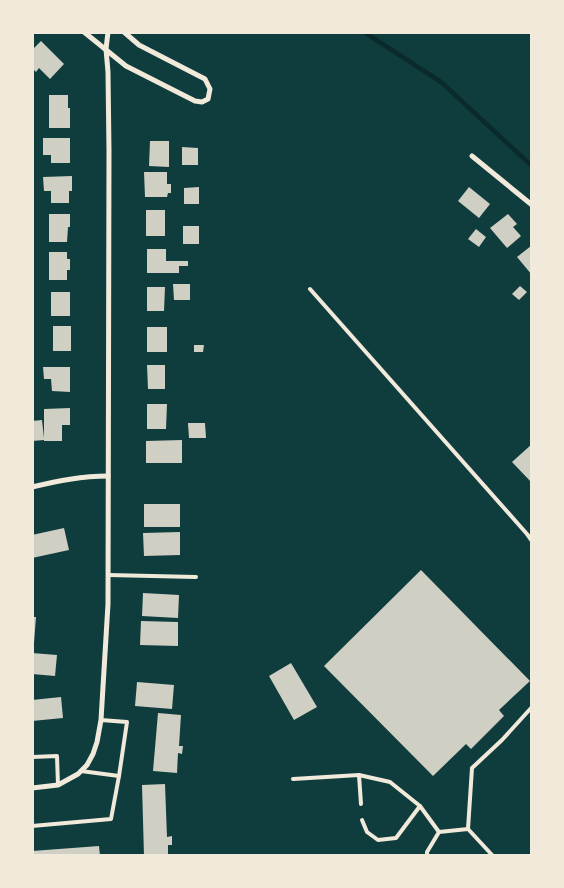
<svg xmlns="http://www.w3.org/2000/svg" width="564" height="888" font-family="'Open Sans',sans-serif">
<rect width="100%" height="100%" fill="#0f3d3e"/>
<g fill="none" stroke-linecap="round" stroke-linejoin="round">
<path stroke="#0a2a2b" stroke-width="4.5" d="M364 32 441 82 532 166"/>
</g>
<g fill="#cfcfc3">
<path d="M41 41 64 64 50 79 39 68 36 72 32 68V50Z"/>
<path d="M49 95H68V108H70V128H49Z"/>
<path d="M43 138H70V163H51V155H43Z"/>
<path d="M150 141H169V167L149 166Z"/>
<path d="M182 147 198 148V165H182Z"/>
<path d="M144 172H167V184H171V193H168L167 197H145Z"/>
<path d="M72 176V191H69V203H51V191H44L43 177Z"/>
<path d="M199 187V204H184V188Z"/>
<path d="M469 187 490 204 479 218 458 201Z"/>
<rect x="146" y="210" width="19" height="26"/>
<path d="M49 214H70V227H68L67 242H49Z"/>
<path d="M508 214 517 224 513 227 521 236 507 248 490 228Z"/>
<rect x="183" y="226" width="16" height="18"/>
<path d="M476 229 486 237 479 247 468 239Z"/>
<path d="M531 246 532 247V275L517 257Z"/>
<path d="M147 249H166V261H188V266H179V273H147Z"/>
<path d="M49 252H67V259H70V270H67V280H49Z"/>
<path d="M173 284H190V300H174Z"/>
<path d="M520 286 527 292 519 300 512 294Z"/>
<path d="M147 287H165L164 311H147Z"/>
<rect x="51" y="292" width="19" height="24"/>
<rect x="53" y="326" width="18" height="25"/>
<rect x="147" y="327" width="20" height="25"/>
<path d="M194 345H204L203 352H194Z"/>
<path d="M147 365H165V389H148Z"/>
<path d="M43 367H70V392L52 391 51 379H44Z"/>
<path d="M147 404H167L166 429H147Z"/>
<path d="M70 408V425H62V441H44V440L32 441V421L42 420 44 438V409Z"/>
<path d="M188 423H205L206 438H189Z"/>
<path d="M182 440V463H146V441Z"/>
<path d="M532 444V483L512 462Z"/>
<rect x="144" y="504" width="36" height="23"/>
<path d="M64 528 69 550 32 558V535Z"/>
<path d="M180 532V555L144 556 143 533Z"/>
<path d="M421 570 530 681 499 710 504 716 471 749 466 744 433 776 324 666Z"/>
<path d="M143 593 179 595 178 618 142 616Z"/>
<path d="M32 617H36L34 643H32Z"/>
<path d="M141 621 178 622V646L140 645Z"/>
<path d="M32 653 57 655 55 676 32 674Z"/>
<path d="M291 663 317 707 294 720 269 676Z"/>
<path d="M137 682 174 685 172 709 135 706Z"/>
<path d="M61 697 63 718 32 721V700Z"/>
<path d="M158 713 181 715 179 746H183L182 754 178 753 177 773 153 771Z"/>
<path d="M165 784 167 837 172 836V845H168V856H144L142 785Z"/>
<path d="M99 846 100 856H32V851Z"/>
</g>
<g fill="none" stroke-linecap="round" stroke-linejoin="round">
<g stroke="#f1e9da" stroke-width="4">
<path d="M310 289 527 534 532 541"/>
<path d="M108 575 196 577"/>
<path d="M101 720 127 722 119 776"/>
<path d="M32 757 57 756 58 785"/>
<path d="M359 775 361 804"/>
<path d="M293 779 359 775 390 782 420 806 439 832"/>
<path d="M362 820 367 832 378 840 396 838 420 806"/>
<path d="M32 826 111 819 119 776 81 771"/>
<path d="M468 829 493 856"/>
<path d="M427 856V852L439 832 468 829 472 768 502 740 532 707"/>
</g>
<g stroke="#f1e9da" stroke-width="5">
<path d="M84 32 126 66 195 101 202 102 208 99 210 89 205 79 139 45 124 32"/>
<path d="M472 156 532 205"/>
<path d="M32 487C58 481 82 476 108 476"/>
<path d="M32 788 58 785 78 774 87 765 93 754 97 742 101 720 108 604 109 151 108 72 106 49 108 32"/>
</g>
</g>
<rect width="564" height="888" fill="none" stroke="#f1e9da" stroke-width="68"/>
</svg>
